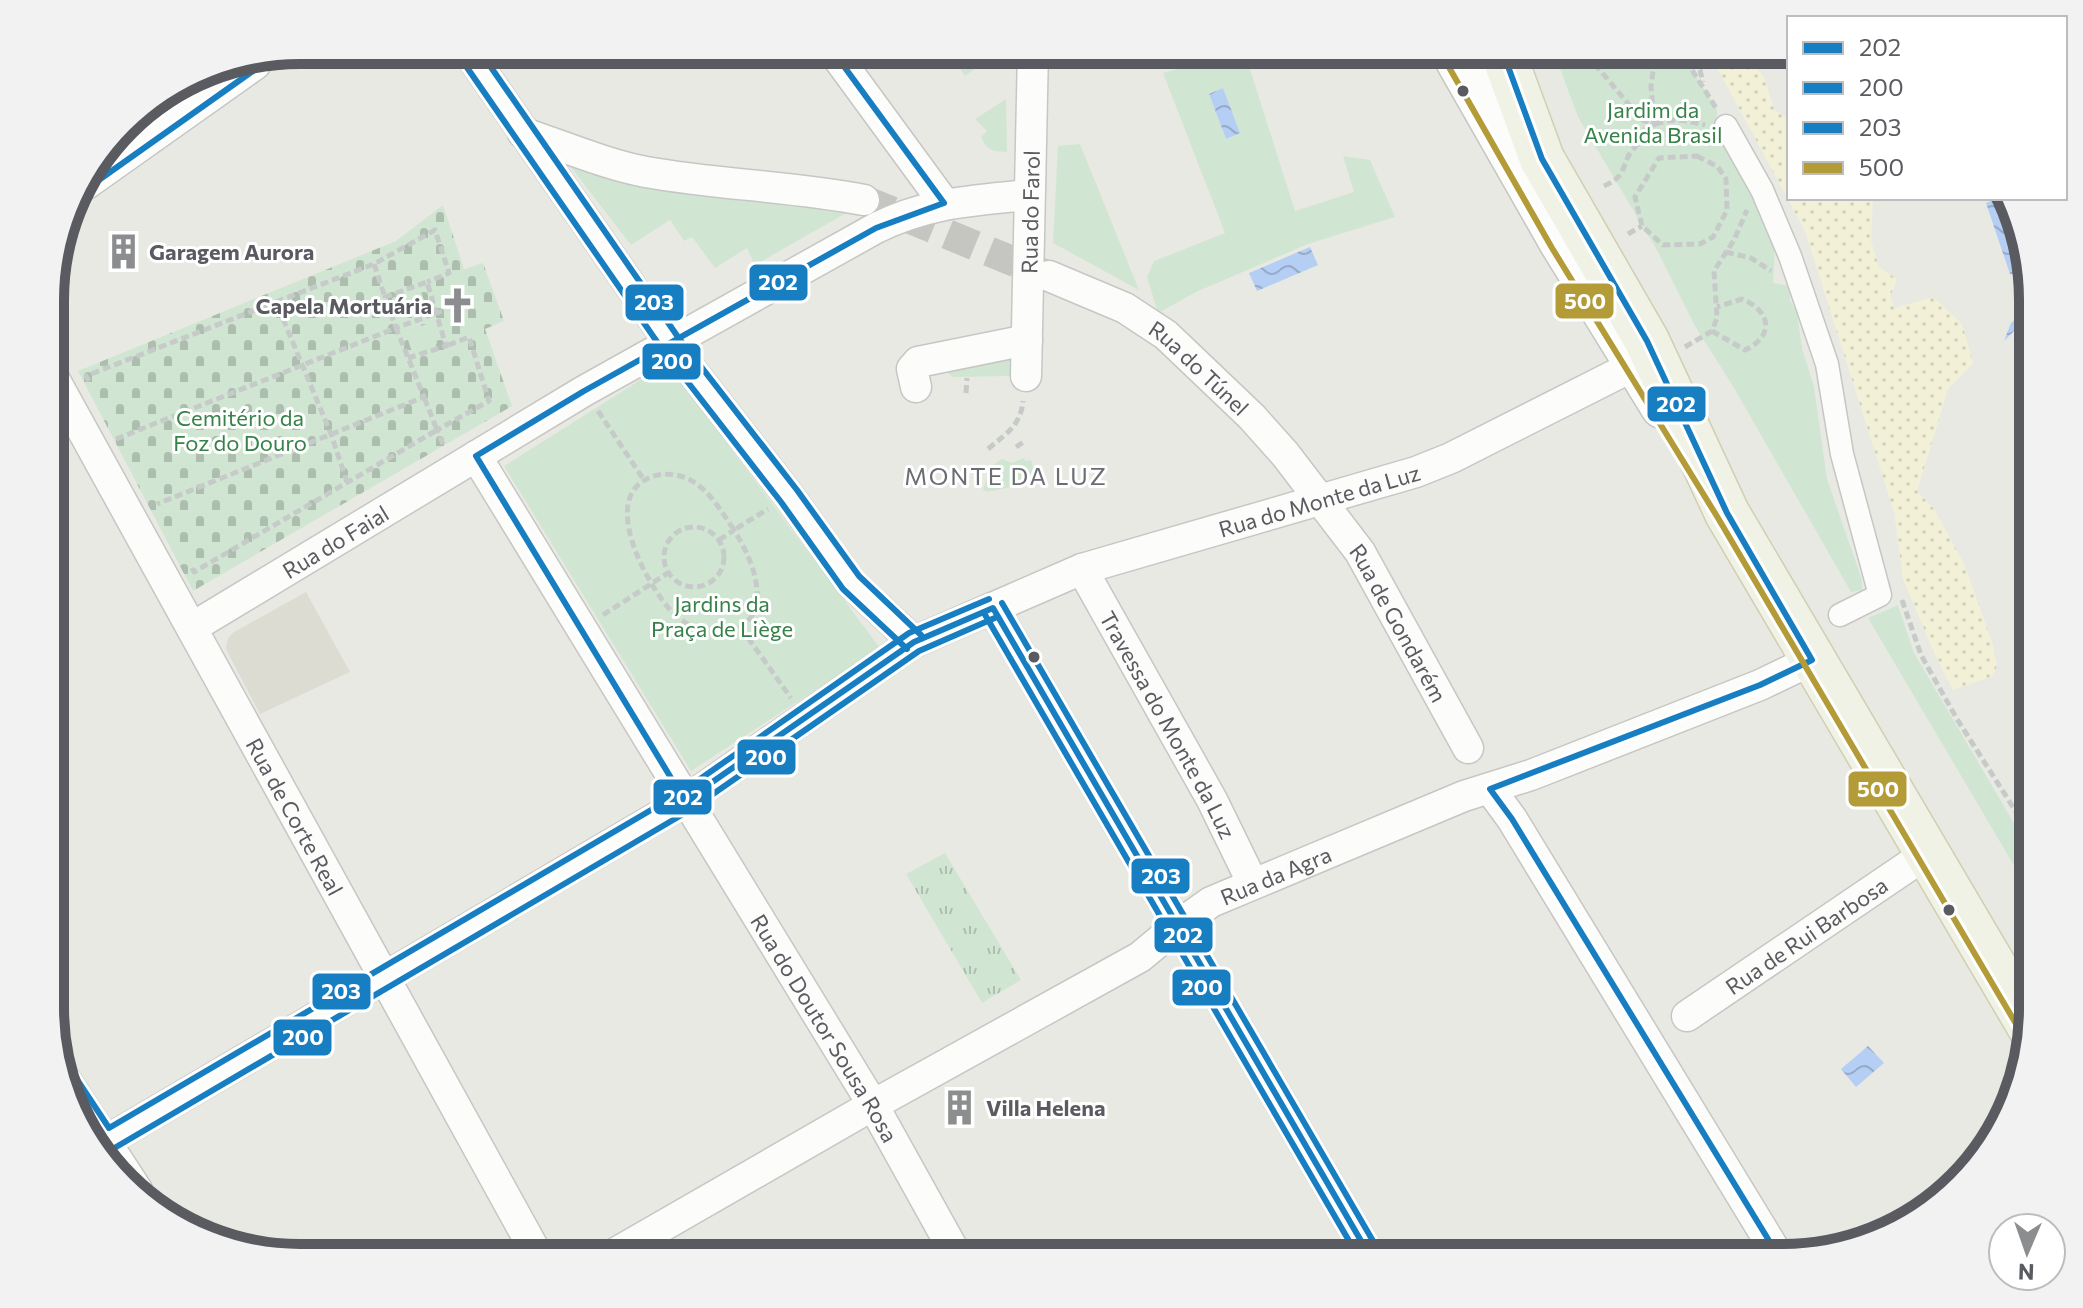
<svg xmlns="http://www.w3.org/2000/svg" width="2083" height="1308" font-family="Commissioner,sans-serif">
<defs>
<pattern id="grass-tufts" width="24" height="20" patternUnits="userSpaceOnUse" patternTransform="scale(2)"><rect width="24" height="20" fill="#d1e6d2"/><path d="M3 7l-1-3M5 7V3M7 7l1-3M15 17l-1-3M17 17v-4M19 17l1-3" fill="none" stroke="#adbdae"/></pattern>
<pattern id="sand-dots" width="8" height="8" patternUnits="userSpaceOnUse" patternTransform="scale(2)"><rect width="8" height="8" fill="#f2f1d7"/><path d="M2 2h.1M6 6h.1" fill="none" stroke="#d2d1bb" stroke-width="1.8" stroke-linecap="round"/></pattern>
<pattern id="cemetery-stones" width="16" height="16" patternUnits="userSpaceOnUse" patternTransform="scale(2)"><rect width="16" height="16" fill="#d1e6d2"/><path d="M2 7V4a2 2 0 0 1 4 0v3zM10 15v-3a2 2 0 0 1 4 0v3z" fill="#adbdae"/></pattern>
<pattern id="water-waves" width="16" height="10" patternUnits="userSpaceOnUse" patternTransform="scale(2)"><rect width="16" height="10" fill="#b5cef4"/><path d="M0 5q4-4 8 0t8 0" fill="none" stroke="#96aac9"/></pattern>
</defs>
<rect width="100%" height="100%" fill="#e9e9e3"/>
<path fill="#dddcd2" d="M306 592 350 672 260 714 229 655 226 648 228 638 234 632Z"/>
<path fill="url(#grass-tufts)" d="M945 853 1021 980 982 1003 906 874Z"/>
<path fill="url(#sand-dots)" d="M1702 50H1747V61L1763 75 1774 109 1789 120V198H1873L1871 241 1879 267 1897 279 1890 297 1895 308 1933 297 1962 324 1973 363 1948 389 1917 491 1934 509 1965 566 1993 645 1997 666 1993 676 1953 690 1935 655 1903 579 1894 512 1805 231 1719 71Z"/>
<path fill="url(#cemetery-stones)" d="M443 205 464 269 483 263 504 321 485 329 512 406 193 591 78 371 396 241Z"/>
<g fill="#d1e6d2" fill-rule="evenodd">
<path d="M928 50H985L987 52 1001 50 965 76 949 53 937 62Z"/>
<path d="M1221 50H1244L1295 211 1354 192 1343 156 1370 160 1395 217 1308 244 1196 292 1158 313 1147 277 1154 261 1225 233 1163 73 1222 56ZM1223 88 1240 133 1226 139 1209 94Z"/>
<path d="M1553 50H1663L1689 65 1717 109V132L1729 148 1775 248 1773 283 1790 286V300L1797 313 1802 348 1814 387 1827 479 1862 580V590L1851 592 1734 388 1695 326 1658 252 1578 117Z"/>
<path d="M1006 99 1007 152C993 151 987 151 981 137L987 131 975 119Z"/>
<path d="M1080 144 1139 290 1053 243 1058 146Z"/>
<path d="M566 161 862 204 755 265 747 248 715 268 692 237 684 241 670 220 631 245Z"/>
<path d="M420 289 428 311 400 320 392 298Z"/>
<path d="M430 323 437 344 412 352 405 331Z"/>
<path d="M1013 351 1016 376 953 377 948 373 947 368Z"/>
<path d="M667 363 880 648 691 771 504 466Z"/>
<path d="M1024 458 1025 461 1031 460 1037 481 988 492 983 490 990 467 1002 459 1012 463Z"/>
<path d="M1898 605 1914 653 2032 854V896L1868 618Z"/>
</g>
<g fill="url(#water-waves)">
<path d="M1223 88 1240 133 1226 139 1209 94Z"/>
<path d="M1998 198H2006L2029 273 2010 274 1986 203Z"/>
<path d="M1310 247 1318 265 1257 291 1249 273Z"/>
<path d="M2032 305V318L2024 321 2004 341 2011 323Z"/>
<path d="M1868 1046 1884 1063 1856 1087 1841 1069Z"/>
</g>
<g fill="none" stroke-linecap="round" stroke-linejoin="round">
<path stroke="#c5c6c2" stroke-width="30" stroke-dasharray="30 15" stroke-linecap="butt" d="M864 200 1049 276"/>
<defs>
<path id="pedestrian" d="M1726 126 1762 190 1790 256 1827 364 1842 454 1880 595 1840 615"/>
<g id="minor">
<path d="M467 50 670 343 789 496 851 583 914 642"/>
<path d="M832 50 944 203"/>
<path d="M523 133C564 146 604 164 646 172 718 185 792 186 864 200"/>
<path id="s1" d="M1049 276 1125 308 1166 335 1252 417 1285 454 1360 552 1468 748"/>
<path id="s2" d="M52 375 539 1258"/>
<path id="s3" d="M1026 376 1033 50"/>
<path d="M916 387 912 369 918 362 1027 340"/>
<path id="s4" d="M476 456 873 1105 958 1258"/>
<path id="s5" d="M1082 569 1212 800 1253 884"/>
<path d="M993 608 1371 1258"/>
<path id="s6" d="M193 627 584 391 876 228C929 202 971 201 1028 195"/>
<path d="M1490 789 1512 819 1779 1257"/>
<path id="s7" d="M1687 1016 1926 854"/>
<path d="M66 1081 137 1190"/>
<path id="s8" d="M96 1147 685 801 914 642 1082 569 1416 472 1451 458 1635 365"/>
<path id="s9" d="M607 1258 873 1105 1140 957 1176 927 1211 902 1464 796 1531 775 1760 685 1812 660"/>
</g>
<g id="secondary">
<path d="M1451 50 1561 243 1662 407"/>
<path d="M83 179 251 60"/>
</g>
<path id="primary" d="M1502 50 1542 159 1647 341 1727 513 2031 1029"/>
</defs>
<use href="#pedestrian" stroke="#c6c7c5" stroke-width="25"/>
<use href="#minor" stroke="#c6c7c5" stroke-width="33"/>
<use href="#secondary" stroke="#c4c5c4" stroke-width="45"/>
<use href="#primary" stroke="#d1ceb1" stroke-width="47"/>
<g stroke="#c6cbc9" stroke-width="5" stroke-dasharray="8 4" stroke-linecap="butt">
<path d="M1575 50 1599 69 1641 119 1654 125 1651 86 1656 50"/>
<path d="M1663 50 1689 65 1716 108"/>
<path d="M1686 50 1700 70 1703 82"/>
<path d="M1697 156 1718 167 1726 179 1727 210 1713 237 1700 244 1663 245 1642 226 1635 197 1659 158Z"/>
<path d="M1604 186C1622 178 1621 173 1628 157 1634 144 1641 147 1645 129 1668 117 1680 119 1705 125"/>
<path d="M1628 234 1642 226"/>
<path d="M1726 252 1751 258 1771 271"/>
<path d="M374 264 385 297"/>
<path d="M276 302 374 264 435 230 449 273 427 282"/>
<path d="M1712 331 1745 350C1775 336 1771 311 1742 299L1717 307"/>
<path d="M1685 347 1712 331 1717 318 1714 271 1734 240 1747 210"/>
<path d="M408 358 446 346 427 282 385 297 396 328 442 311"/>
<path d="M89 381 86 376 276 302 331 434 347 482"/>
<path d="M966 393 967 378"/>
<path d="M598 411 644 480"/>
<path d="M116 439 396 328 424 397 157 504"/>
<path d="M443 444 437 430 489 401 469 337 446 346"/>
<path d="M1016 447 1025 441"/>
<path d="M988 449C1006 434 1021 425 1023 401"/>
<circle cx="694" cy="557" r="30"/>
<path d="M719 540 734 530C749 554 772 601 744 625 735 633 720 634 709 632 696 629 681 622 672 612 647 585 596 494 654 476 668 472 684 475 695 483 712 494 723 514 734 530L768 509"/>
<path d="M192 568 194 572 437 430 424 397"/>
<path d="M1902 600 1921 655 1957 719 2032 837"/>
<path d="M603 615 668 573"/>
<path d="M741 628 791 698"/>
</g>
<use href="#pedestrian" stroke="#fcfcfb" stroke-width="22"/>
<use href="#minor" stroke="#fcfcfb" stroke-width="30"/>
<use href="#secondary" stroke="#fcfcfb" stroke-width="42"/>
<use href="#primary" stroke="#f1f2e6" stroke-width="44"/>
<defs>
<g id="bus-1">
<path d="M832 50 944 203 876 228 584 391 476 456 685 801 914 642 993 608 1371 1258"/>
<path d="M1502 50 1542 159 1647 341 1727 513 1812 660 1760 685 1490 789 1512 819 1779 1257"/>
</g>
<g id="bus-2">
<path d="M459 56 662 349 781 502 843 589 907 649"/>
<path d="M89 187 257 68"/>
<path d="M984 613 1359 1258"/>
<path d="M78 1118C86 1130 95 1152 111 1150L690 810 919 651 997 617"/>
</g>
<g id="bus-3">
<path d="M479 50 678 337 797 490 859 576 921 635"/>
<path d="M105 151 228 64"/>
<path d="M1002 603 1380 1253"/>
<path d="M74 1075 109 1128 680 793 909 633 989 599"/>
</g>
<path id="bus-4" d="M1442 55 1552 248 1718 518 2022 1034"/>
</defs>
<use href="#bus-1" stroke="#fff" stroke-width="12"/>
<use href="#bus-2" stroke="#fff" stroke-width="12"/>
<use href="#bus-3" stroke="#fff" stroke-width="12"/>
<use href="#bus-4" stroke="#fff" stroke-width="12"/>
<use href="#bus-1" stroke="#187ec2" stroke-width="6"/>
<use href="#bus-2" stroke="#187ec2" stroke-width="6"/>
<use href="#bus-3" stroke="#187ec2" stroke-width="6"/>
<use href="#bus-4" stroke="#b39c38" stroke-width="6"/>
</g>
<defs>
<symbol id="building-bare" viewBox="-9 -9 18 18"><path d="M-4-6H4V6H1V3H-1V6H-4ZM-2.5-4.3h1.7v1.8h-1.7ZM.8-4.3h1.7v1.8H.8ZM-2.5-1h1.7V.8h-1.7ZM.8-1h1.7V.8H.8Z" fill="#8b8d8e" stroke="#fff" stroke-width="2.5" paint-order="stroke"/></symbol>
<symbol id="church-bare" viewBox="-9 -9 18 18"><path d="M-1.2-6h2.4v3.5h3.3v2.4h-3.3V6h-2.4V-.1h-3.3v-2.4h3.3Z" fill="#8b8d8e" stroke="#fff" stroke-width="2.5" paint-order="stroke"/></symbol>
</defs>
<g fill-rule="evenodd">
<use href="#building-bare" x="98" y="226" width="51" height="51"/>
<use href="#church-bare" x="432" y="280" width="51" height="51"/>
<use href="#building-bare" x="934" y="1082" width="51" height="51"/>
</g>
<g fill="#595b61" stroke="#fff" stroke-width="3">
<circle cx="1463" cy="91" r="7"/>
<circle cx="1034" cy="657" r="7"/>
<circle cx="1949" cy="910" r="7"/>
</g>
<g text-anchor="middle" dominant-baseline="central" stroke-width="6" stroke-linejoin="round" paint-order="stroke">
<g font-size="22" fill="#368248" stroke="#fff">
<text x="1653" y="109">Jardim da<tspan x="1653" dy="25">Avenida Brasil</tspan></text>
<text x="240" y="417">Cemitério da<tspan x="240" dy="25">Foz do Douro</tspan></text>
<text x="722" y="603">Jardins da<tspan x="722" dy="25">Praça de Liège</tspan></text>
</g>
<g font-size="22" fill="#595b61" stroke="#fff">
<text stroke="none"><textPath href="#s3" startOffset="164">Rua do Farol</textPath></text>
<text stroke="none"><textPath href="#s1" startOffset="178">Rua do Túnel</textPath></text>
<text stroke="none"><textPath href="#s8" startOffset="1392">Rua do Monte da Luz</textPath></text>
<text stroke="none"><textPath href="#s6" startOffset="166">Rua do Faial</textPath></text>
<text stroke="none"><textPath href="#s1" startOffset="504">Rua de Gondarém</textPath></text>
<text stroke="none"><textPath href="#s5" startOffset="178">Travessa do Monte da Luz</textPath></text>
<text stroke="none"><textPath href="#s2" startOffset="504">Rua de Corte Real</textPath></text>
<text stroke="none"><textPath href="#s9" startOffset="772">Rua da Agra</textPath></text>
<text stroke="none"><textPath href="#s7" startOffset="144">Rua de Rui Barbosa</textPath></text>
<text stroke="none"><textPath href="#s4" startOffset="670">Rua do Doutor Sousa Rosa</textPath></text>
</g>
<g font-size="22" font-weight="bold" fill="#595b61" stroke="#fff" text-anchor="start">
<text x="149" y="251">Garagem Aurora</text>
<text x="432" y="305" text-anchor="end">Capela Mortuária</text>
<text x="986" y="1107">Villa Helena</text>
</g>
<g font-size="24" letter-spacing="2" fill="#6a6d73" stroke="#fff">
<text x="1006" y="475">MONTE DA LUZ</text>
</g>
</g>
<path d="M0 0H2083V1308H0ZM300 64H1783A236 236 0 0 1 2019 300V1008A236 236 0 0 1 1783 1244H300A236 236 0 0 1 64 1008V300A236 236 0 0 1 300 64Z" fill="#f2f2f2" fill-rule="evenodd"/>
<path fill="none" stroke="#595b61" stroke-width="10" d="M300 64H1783A236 236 0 0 1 2019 300V1008A236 236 0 0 1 1783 1244H300A236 236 0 0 1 64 1008V300A236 236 0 0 1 300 64Z"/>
<g stroke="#fff" stroke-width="3">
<rect x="748" y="263" width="61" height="39" rx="8" fill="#187ec2"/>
<rect x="1554" y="282" width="61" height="38" rx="8" fill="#b39c38"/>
<rect x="624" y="283" width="61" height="39" rx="8" fill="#187ec2"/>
<rect x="641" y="342" width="61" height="39" rx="8" fill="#187ec2"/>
<rect x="1646" y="385" width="61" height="38" rx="8" fill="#187ec2"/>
<rect x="736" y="738" width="61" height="38" rx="8" fill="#187ec2"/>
<rect x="1847" y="770" width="61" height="38" rx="8" fill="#b39c38"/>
<rect x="652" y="778" width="61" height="38" rx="8" fill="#187ec2"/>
<rect x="1130" y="857" width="61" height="38" rx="8" fill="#187ec2"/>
<rect x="1153" y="916" width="61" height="38" rx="8" fill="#187ec2"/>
<rect x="1171" y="968" width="61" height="39" rx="8" fill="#187ec2"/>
<rect x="311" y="972" width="61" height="39" rx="8" fill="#187ec2"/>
<rect x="272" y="1018" width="61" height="39" rx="8" fill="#187ec2"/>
</g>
<g font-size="22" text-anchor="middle" font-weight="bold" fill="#fff">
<text x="778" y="290">202</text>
<text x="1585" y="309">500</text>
<text x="654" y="310">203</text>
<text x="672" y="369">200</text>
<text x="1676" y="412">202</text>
<text x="766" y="765">200</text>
<text x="1878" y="797">500</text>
<text x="683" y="805">202</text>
<text x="1161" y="884">203</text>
<text x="1183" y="943">202</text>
<text x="1202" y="995">200</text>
<text x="341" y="999">203</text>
<text x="303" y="1045">200</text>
</g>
<rect x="1787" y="16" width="280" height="184" fill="#ffffff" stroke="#bdbdc0" stroke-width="2"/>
<rect x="1803" y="42" width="40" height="12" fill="#187ec2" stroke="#bdbdc0" stroke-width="2"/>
<text x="1859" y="56" font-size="24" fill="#595b61">202</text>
<rect x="1803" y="82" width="40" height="12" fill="#187ec2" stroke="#bdbdc0" stroke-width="2"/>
<text x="1859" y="96" font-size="24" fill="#595b61">200</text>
<rect x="1803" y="122" width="40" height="12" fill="#187ec2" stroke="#bdbdc0" stroke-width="2"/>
<text x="1859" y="136" font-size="24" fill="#595b61">203</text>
<rect x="1803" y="162" width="40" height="12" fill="#b39c38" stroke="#bdbdc0" stroke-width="2"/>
<text x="1859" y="176" font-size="24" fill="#595b61">500</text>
<g transform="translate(2027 1252) rotate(182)"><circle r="38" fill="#ffffff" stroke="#bdbdc0" stroke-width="2"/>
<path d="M0-6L14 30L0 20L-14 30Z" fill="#8b8d8e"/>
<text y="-12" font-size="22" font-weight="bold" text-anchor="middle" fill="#595b61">N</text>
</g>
</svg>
